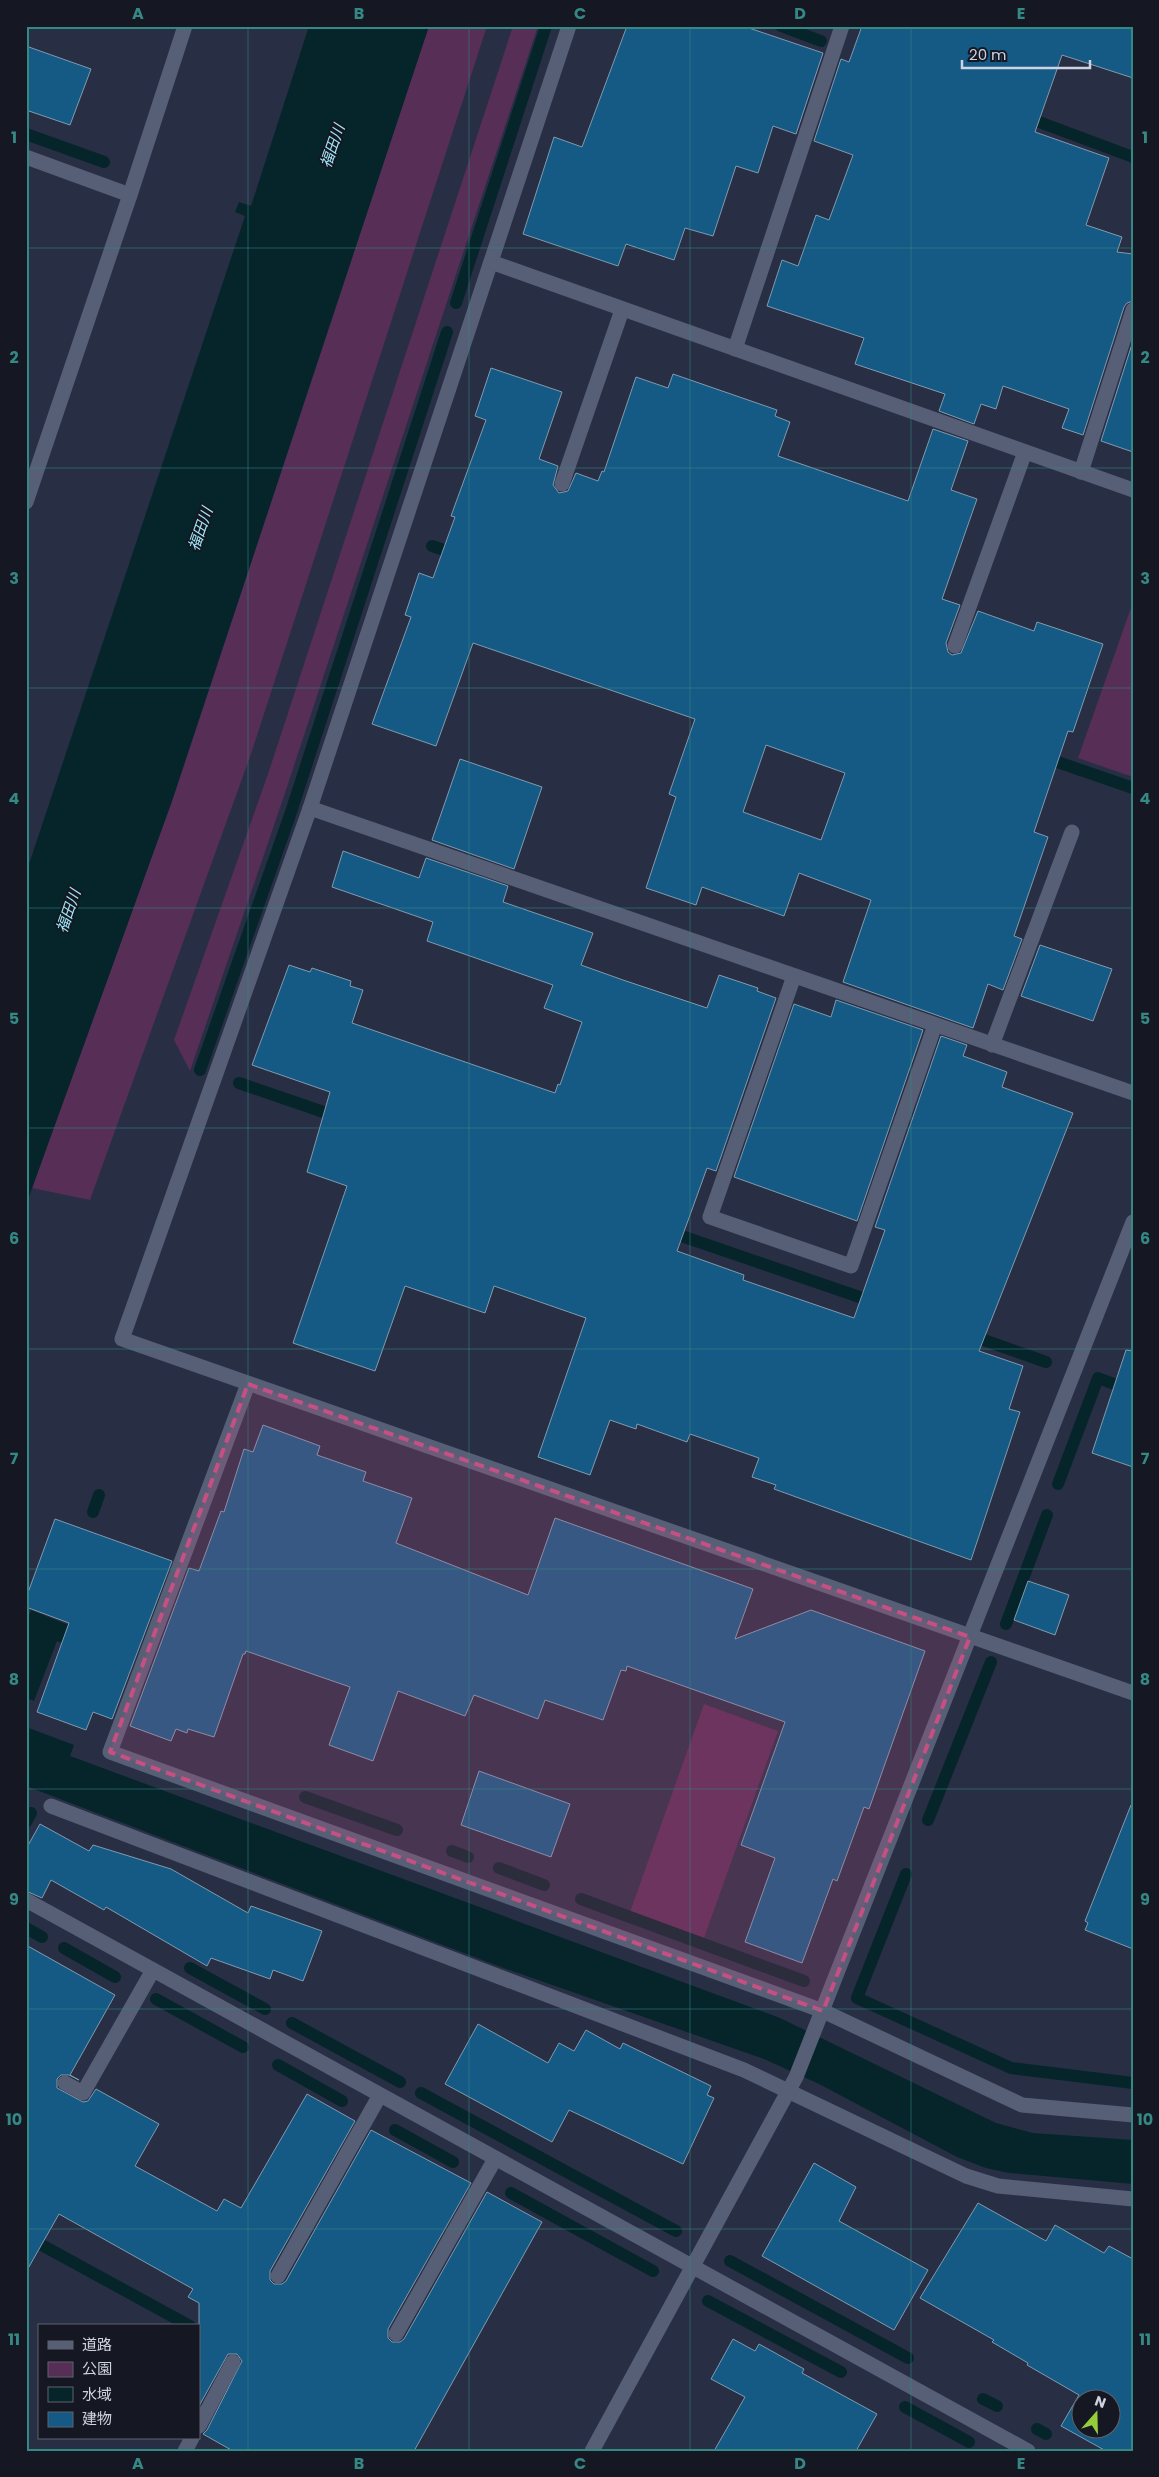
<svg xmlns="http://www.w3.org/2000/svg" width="1159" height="2477" font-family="Poppins,'Noto Sans JP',sans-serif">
<rect width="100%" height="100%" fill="#282f45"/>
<g fill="#562e56">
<path d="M429 26H487L251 754 90 1200 32 1188 172 801Z"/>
<path d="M513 26H538L283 799 190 1071 174 1040 269 771Z"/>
<path d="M1133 602V777L1078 758Z"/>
<path d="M704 1704 778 1731 704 1938 630 1912Z"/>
</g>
<g fill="#05252b">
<path d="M309 26H429L172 801 26 1205V873L245 216 235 212 239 202 251 206Z"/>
<path d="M31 1610 71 1626 64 1644 57 1641 34 1701 26 1698V1622Z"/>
<path d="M26 1727 74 1745 70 1756 780 2018 996 2123 1033 2133 1133 2140V2184L1009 2173 986 2168 957 2157 819 2084 764 2059 498 1966 26 1786Z"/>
</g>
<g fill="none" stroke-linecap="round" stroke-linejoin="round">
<g stroke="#05252b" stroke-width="12">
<path d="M781 26 821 41"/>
<path d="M1023 116 1133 157"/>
<path d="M26 134 104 162"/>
<path d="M456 303 546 26"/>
<path d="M432 546 459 555"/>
<path d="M1043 757 1133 788"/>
<path d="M200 1070 290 815 447 332"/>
<path d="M239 1083 338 1117"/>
<path d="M667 1231 877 1303"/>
<path d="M967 1334 1046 1362"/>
<path d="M1058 1484 1098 1378 1130 1390"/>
<path d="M93 1512 99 1495"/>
<path d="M1006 1624 1047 1515"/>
<path d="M305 1797 397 1830"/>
<path d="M928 1820 991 1662"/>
<path d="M26 1822 31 1813"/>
<path d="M452 1851 468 1857"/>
<path d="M499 1868 544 1885"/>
<path d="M906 1874 857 1998 1011 2068 1133 2083"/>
<path d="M581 1899 804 1981"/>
<path d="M26 1928 42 1937"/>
<path d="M64 1948 115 1977"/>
<path d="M190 1968 265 2009"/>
<path d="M156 1999 243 2047"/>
<path d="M292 2023 400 2082"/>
<path d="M278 2065 342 2101"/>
<path d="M421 2093 676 2231"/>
<path d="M395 2130 453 2162"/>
<path d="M511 2193 653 2271"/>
<path d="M27 2237 190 2326"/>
<path d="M730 2261 908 2358"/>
<path d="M708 2301 841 2372"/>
<path d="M983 2399 997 2406"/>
<path d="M905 2407 969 2442"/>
<path d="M1037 2429 1046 2434"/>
</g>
</g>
<g fill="#155a85" stroke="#819aad" fill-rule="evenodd">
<path d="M627 26H743L823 53 796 134 773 126 758 173 736 166 713 236 685 228 674 260 626 244 618 266 523 234 554 137 582 147Z"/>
<path d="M862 26H1133V78L1062 55 1035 132 1109 158 1086 225 1122 237 1117 252 1133 254V301L1127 303 1124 307 1083 435 1062 428 1069 409 1003 386 996 409 981 404 974 424 939 411 945 394 855 364 864 338 767 306 782 260 798 266 816 215 829 220 853 155 814 141 841 59 849 62Z"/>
<path d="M26 46 91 69 70 125 26 110Z"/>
<path d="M1133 341V452L1101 441Z"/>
<path d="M491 368 562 392 539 459 558 466 553 485 559 493 568 491 576 473 598 481 602 471 604 472 636 377 668 388 673 374 777 410 775 416 790 422 778 456 908 501 933 429 968 441 951 490 977 499 942 599 960 605 946 643 948 652 952 655 961 653 978 611 1034 631 1037 622 1103 644 1073 732 1068 731 1034 832 1048 837 1014 936 1022 939 1003 990 988 984 973 1028 843 982 871 900 799 873 784 916 702 887 696 905 646 888 676 797 669 794 695 719 473 643 436 746 372 724 411 617 405 615 419 573 433 578 455 517 451 516 486 420 475 416ZM766 745 845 773 821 840 743 812Z"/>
<path d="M460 759 542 787 514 869 432 840Z"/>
<path d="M343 851 419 878 426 858 508 886 503 902 593 933 581 965 623 980 707 1008 719 975 758 988 757 991 776 998 716 1171 707 1168 677 1251 744 1275 743 1280 854 1318 885 1230 875 1227 941 1036 967 1045 963 1056 1007 1072 1002 1087 1073 1113 979 1351 1023 1366 1009 1409 1020 1412 971 1560 774 1489 776 1485 752 1477 759 1458 690 1434 687 1442 637 1424 636 1429 610 1420 590 1475 538 1457 586 1318 494 1286 485 1313 405 1286 375 1371 293 1343 347 1186 307 1172 330 1092 252 1065 289 965 310 972 312 968 351 981 350 986 363 990 352 1023 555 1093 558 1084 560 1085 582 1022 544 1008 553 985 427 941 433 922 332 887Z"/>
<path d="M1040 945 1112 969 1093 1021 1021 996Z"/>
<path d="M836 1000 923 1030 857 1221 734 1177 794 1004 831 1017Z"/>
<path d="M1126 1350 1133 1351V1467L1092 1453Z"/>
<path d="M263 1425 320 1446 317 1455 366 1472 363 1481 412 1498 396 1543 528 1595 555 1518 753 1589 735 1639 811 1610 925 1651 869 1809 864 1807 837 1881 833 1879 802 1963 745 1942 775 1858 741 1845 785 1722 627 1666 626 1671 621 1670 603 1720 545 1700 538 1719 474 1695 465 1716 398 1691 373 1761 329 1745 350 1687 246 1651 245 1654H243L214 1737 188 1729 187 1733 176 1729 171 1741 130 1726 189 1568 199 1571 221 1511 224 1512 244 1449 253 1452Z"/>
<path d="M55 1519 172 1561 112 1719 93 1712 86 1730 37 1712 69 1623 26 1607V1598Z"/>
<path d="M1028 1581 1069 1595 1055 1635 1014 1620Z"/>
<path d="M479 1771 570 1804 551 1857 461 1825Z"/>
<path d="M1131 1805 1133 1806V1949L1085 1930 1088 1923 1085 1921Z"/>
<path d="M40 1824 89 1851 93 1845 171 1869 248 1913 251 1906 322 1931 303 1981 273 1970 270 1979 211 1958 207 1966 106 1907 104 1910 51 1880 42 1898 26 1891V1849Z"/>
<path d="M26 1945 115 1995 70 2075 79 2080 69 2075H61L57 2079V2088L83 2102 88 2101 96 2089 159 2124 135 2166 217 2211 224 2199 241 2208 307 2094 355 2121 270 2271V2280L274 2284H282L286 2281 371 2130 471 2183 388 2329V2338L392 2342H400L404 2339 487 2192 542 2222 414 2451H233L203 2434 207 2430 242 2361 237 2354H228L199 2406V2303L188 2297 193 2289 59 2214 26 2272Z"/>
<path d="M478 2024 548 2063 559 2043 574 2051 586 2030 620 2049 623 2043 711 2086 707 2095 714 2098 683 2164 569 2110 552 2142 445 2084Z"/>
<path d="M814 2163 856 2187 839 2221 928 2270 894 2330 762 2256Z"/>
<path d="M978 2203 1046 2241 1055 2225 1104 2253 1109 2246 1133 2259V2451H1106L1061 2426 1079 2395 1027 2365 1028 2363 992 2342 994 2340 920 2298ZM1082 2400H1112V2430H1082Z"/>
<path d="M733 2339 755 2351 759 2344 804 2369 802 2373 877 2414 856 2451H714L745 2397 711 2379Z"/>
</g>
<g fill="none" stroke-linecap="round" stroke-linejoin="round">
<g stroke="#575f77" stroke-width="15">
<path d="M569 26 310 808 122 1339 1133 1693"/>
<path d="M26 157 130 195"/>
<path d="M491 262 1133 490"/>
<path d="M735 349 842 26"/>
<path d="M1081 472 1133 310"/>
<path d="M562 484 622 310"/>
<path d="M26 502 130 195 185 26"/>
<path d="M955 646 1025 452"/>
<path d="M310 808 1133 1093"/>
<path d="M794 976 710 1217 851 1266 935 1025"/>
<path d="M992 1045 1072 832"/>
<path d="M248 1384 110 1752 823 2011 1022 2105 1133 2115"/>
<path d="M51 1806 744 2070 966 2176 998 2186 1133 2199"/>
<path d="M26 1900 1028 2451"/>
<path d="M65 2083 83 2093 153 1970"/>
<path d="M278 2276 380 2095"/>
<path d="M396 2334 495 2159"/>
<path d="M199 2426 233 2362"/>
<path d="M185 2451 192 2438"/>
<path d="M592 2451 796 2077 1133 1222"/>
</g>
</g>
<path fill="#c65083" fill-opacity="0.2" stroke="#c65083" stroke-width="4" stroke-dasharray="10 6" stroke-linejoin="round" d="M248 1384 970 1637 823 2011 110 1752Z"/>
<path fill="none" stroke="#358985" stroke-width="1" stroke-opacity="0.55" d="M248 26V2451M469 26V2451M690 26V2451M911 26V2451M26 248H1133M26 468H1133M26 688H1133M26 908H1133M26 1128H1133M26 1349H1133M26 1569H1133M26 1789H1133M26 2009H1133M26 2229H1133"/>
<g text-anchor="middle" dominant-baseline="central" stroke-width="4" stroke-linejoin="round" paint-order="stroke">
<g font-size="15" font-style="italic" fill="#a1eafa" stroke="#151822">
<text transform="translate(332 146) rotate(-71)">福田川</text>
<text transform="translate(200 529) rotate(-71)">福田川</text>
<text transform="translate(68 911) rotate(-71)">福田川</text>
</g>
</g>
<rect width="1159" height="2477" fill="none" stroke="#151822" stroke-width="55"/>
<rect x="38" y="2324" width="162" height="115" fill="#151822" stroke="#5f636e"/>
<rect x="48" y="2341" width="25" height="8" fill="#575f77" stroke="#5f636e"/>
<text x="82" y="2350" font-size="15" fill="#ced3e1">道路</text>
<rect x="48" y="2362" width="25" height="15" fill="#562e56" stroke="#5f636e"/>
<text x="82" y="2374" font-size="15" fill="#ced3e1">公園</text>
<rect x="48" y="2387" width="25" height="15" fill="#05252b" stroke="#5f636e"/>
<text x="82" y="2400" font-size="15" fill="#ced3e1">水域</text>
<rect x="48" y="2412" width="25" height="15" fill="#155a85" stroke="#5f636e"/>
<text x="82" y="2424" font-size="15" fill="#ced3e1">建物</text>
<g transform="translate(1096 2414) rotate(20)"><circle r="24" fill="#151822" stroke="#5f636e"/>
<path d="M0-4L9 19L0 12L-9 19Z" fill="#96cc39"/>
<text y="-8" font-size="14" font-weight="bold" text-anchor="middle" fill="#ced3e1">N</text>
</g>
<path d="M962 60v8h128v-8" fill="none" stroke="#ced3e1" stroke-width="2.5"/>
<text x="969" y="60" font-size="15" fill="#ced3e1" stroke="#151822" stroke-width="4" paint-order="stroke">20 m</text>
<rect x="28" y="28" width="1104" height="2422" fill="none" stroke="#358985" stroke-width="2"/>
<g font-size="16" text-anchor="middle" font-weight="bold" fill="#358985">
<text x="138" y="19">A</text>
<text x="359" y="19">B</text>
<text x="580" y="19">C</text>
<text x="800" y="19">D</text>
<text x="1021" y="19">E</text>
<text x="14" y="143">1</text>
<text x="1145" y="143">1</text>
<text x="14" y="363">2</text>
<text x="1145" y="363">2</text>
<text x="14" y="584">3</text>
<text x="1145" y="584">3</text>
<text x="14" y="804">4</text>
<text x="1145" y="804">4</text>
<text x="14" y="1024">5</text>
<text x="1145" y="1024">5</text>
<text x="14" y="1244">6</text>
<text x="1145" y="1244">6</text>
<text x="14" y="1464">7</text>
<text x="1145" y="1464">7</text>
<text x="14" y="1685">8</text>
<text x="1145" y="1685">8</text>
<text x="14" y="1905">9</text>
<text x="1145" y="1905">9</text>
<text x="14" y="2125">10</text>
<text x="1145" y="2125">10</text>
<text x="14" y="2345">11</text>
<text x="1145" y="2345">11</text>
<text x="138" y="2469">A</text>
<text x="359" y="2469">B</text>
<text x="580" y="2469">C</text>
<text x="800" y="2469">D</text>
<text x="1021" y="2469">E</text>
</g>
</svg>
